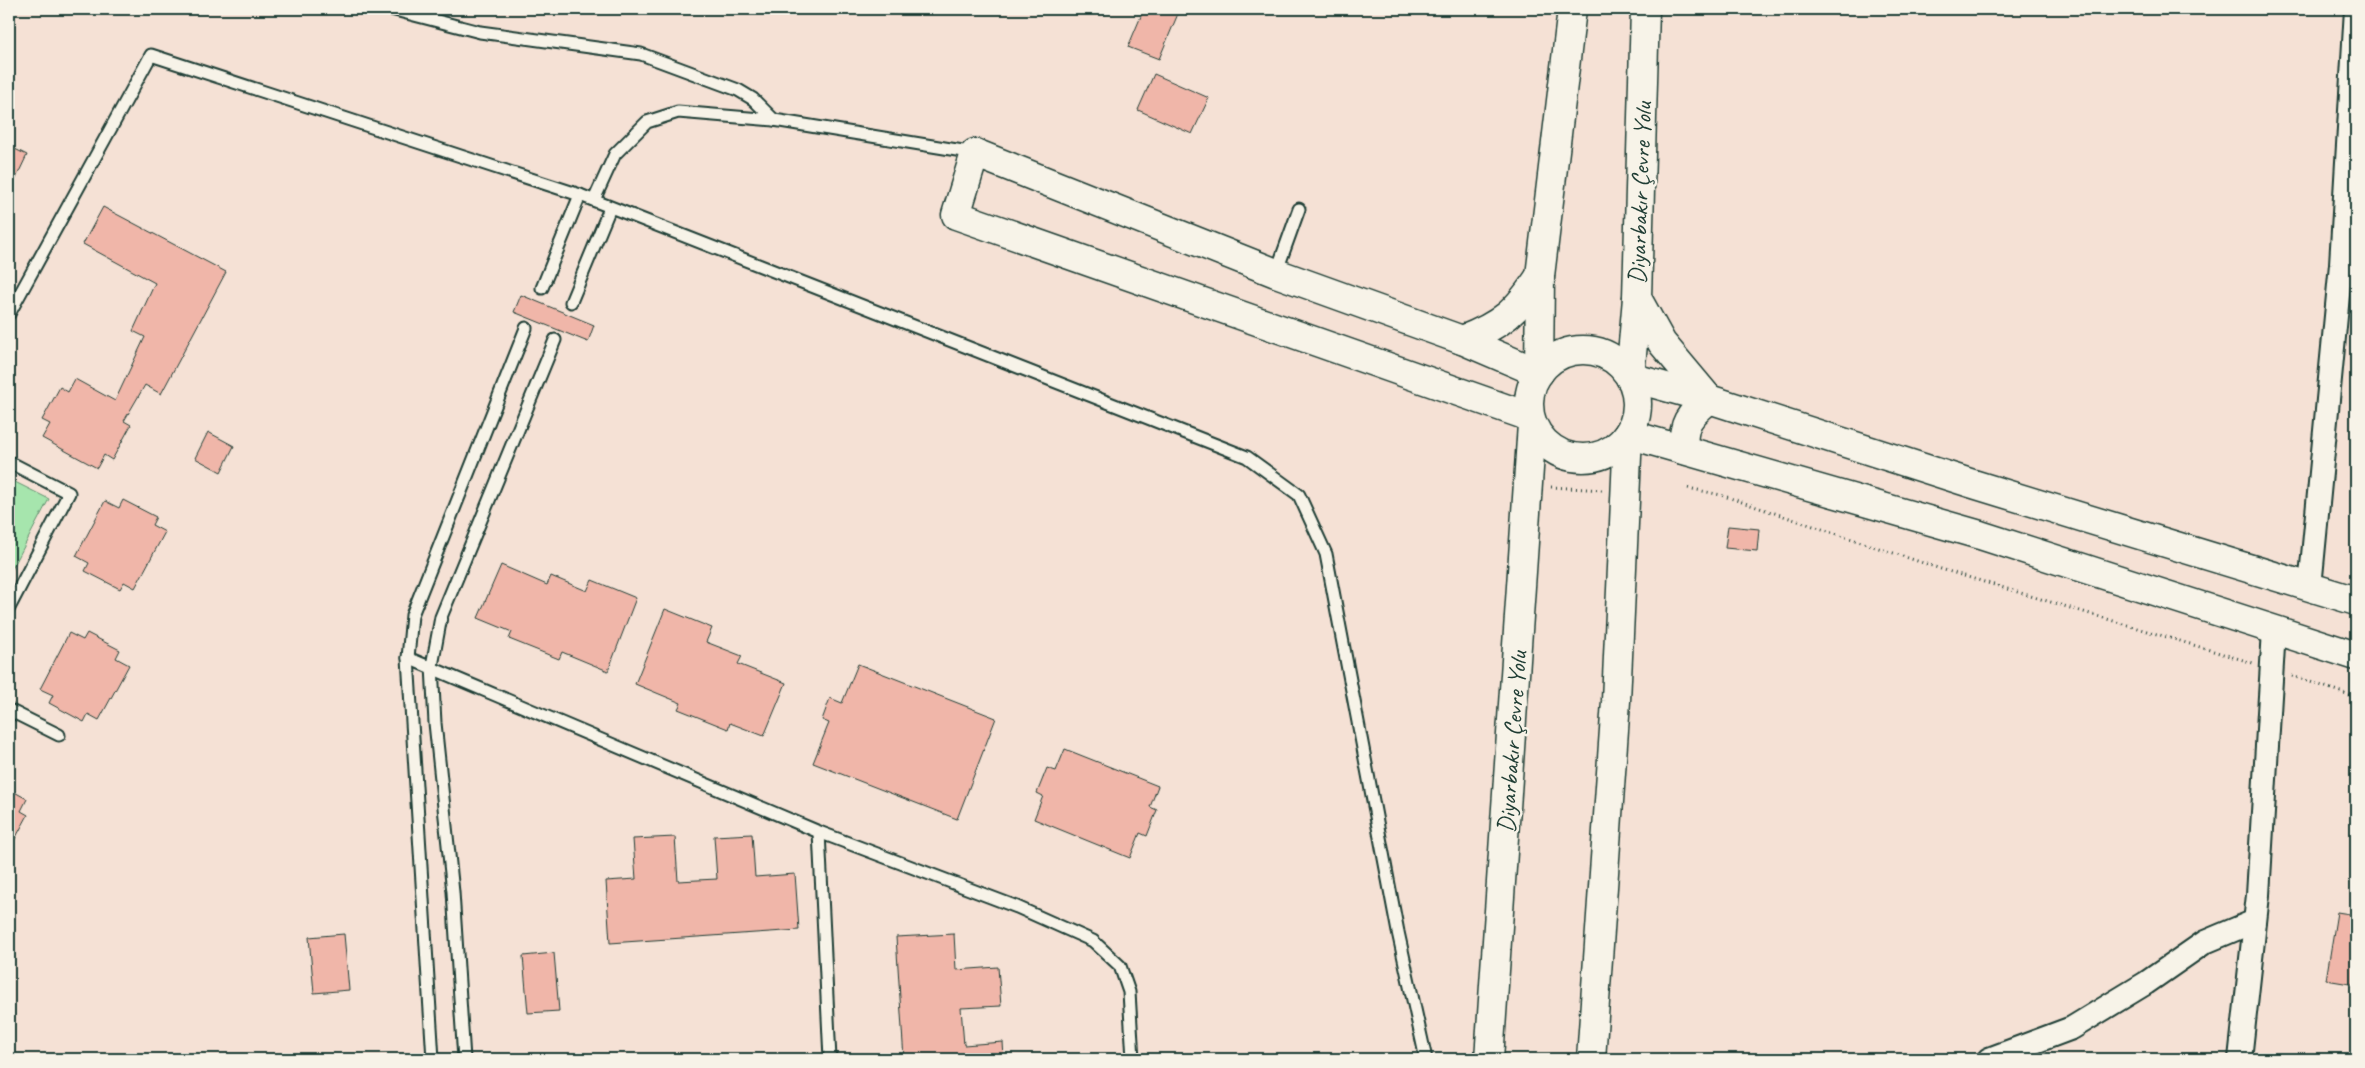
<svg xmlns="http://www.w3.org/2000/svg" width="2365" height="1068" font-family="Caveat,sans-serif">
<rect width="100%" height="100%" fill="#f5e1d5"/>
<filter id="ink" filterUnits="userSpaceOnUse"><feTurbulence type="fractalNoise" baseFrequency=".02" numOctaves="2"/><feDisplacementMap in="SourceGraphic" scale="10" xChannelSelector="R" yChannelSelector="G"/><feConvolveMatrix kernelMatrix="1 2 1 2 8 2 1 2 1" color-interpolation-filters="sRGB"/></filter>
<g filter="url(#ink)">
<path fill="#a6e5ad" stroke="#629170" d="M9 479 49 499 9 575Z"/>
<g fill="#f0b6a9" stroke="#1f3d34">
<path d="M1144 9H1180L1159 59 1128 47Z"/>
<path d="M1154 74 1209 98 1192 134 1138 110Z"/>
<path d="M9 146 27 155 9 193Z"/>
<path d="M103 207 226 272 161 394 145 385 124 421 131 425 112 460 104 455 97 468 42 438 50 424 42 420 60 387 68 392 75 379 115 401 145 337 133 331 155 283 83 244Z"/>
<path d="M521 295 594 325 588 342 514 312Z"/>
<path d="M208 432 234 446 221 472 195 458Z"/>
<path d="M123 500 156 517 152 525 165 532 135 588 124 582 120 589 85 571 89 563 76 556 105 501 119 508Z"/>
<path d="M1728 526 1759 529 1757 551 1725 548Z"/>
<path d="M501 565 547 585 551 576 587 591 592 580 636 598 608 671 562 652 559 659 509 639 512 632 478 618Z"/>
<path d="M665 609 712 628 706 642 742 656 738 664 786 683 764 736 730 723 728 729 678 709 681 703 635 684Z"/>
<path d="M69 633 83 640 87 633 120 650 116 658 129 665 99 720 88 714 84 722 49 703 53 695 40 689Z"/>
<path d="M858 664 996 718 957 819 813 763 829 723 822 720 830 698 842 703Z"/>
<path d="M1065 749 1158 786 1150 807 1157 810 1147 836 1140 833 1130 858 1034 819 1043 796 1037 793 1047 768 1056 771Z"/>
<path d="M9 789 27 799 21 811 28 815 9 850Z"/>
<path d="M752 834 755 877 795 874 799 930 610 943 606 881 636 879 633 839 675 837 678 881 717 879 714 836Z"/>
<path d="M2337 912 2356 915V985L2326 980Z"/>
<path d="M344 934 349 990 314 993 309 937Z"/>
<path d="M954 934 956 970 998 967 1001 1006 961 1008 964 1045 1003 1042 1004 1059H904L896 937Z"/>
<path d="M554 953 559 1011 528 1013 523 956Z"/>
</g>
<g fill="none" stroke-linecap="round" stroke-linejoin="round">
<defs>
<g id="lane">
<path d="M391 9 480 32 641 54 738 90 753 99 774 120"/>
<path d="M594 200 615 154 647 122 678 112 774 120 975 153"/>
<path d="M1276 273 1299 209"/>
<path d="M542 288 580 195"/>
<path d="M571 302 610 208"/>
<path d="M9 314 151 55 580 195 1247 457 1299 495 1326 554 1398 932 1426 1059"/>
<path d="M9 462 69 493 9 608"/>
<path d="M408 658 819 832 1017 907 1093 941 1120 966 1129 992 1133 1059"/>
<path d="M9 710 59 735"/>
<path d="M819 832 830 1059"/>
<path d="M433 1059 408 658 412 615 526 328"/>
<path d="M464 1059 453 892 435 723 432 666 441 617 555 340"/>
</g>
<g id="street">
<path d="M2310 587 2341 264 2356 9"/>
<path d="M1989 1059 2072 1028 2146 983 2205 942 2255 921"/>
<path d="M2240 1059 2258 895 2274 630"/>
</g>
<path id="secondary" d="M1530 417 956 215 975 153 1276 273 1462 340 1539 373"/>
<g id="primary">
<path d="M1637 298 1662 343 1709 399C1688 417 1683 422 1683 450"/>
<path d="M1630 377 1709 399 1970 483 2356 601"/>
<path d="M1628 434 1980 535 2356 656"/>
</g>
<g id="highway">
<path d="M1462 340C1502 325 1517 311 1540 276"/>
<circle cx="1583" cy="404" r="54"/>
<path d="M1539 373 1540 276 1572 9"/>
<path d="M1630 377 1637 298 1645 9"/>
<path d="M1489 1059 1532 424"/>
<path d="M1591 1059 1616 701 1628 434"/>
</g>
</defs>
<use href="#lane" stroke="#1f3d34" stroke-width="15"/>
<use href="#street" stroke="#1f3d34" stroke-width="26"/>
<use href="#secondary" stroke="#1f3d34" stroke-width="31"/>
<use href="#primary" stroke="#1f3d34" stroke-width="31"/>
<use href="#highway" stroke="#1f3d34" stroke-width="31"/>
<g stroke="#1f3d34" stroke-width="3" stroke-dasharray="1 4" stroke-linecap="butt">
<path d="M1551 487 1603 490"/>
<path d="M1688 488 1721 495 1941 569 2253 663"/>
<path d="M2292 676 2356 697"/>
</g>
<use href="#lane" stroke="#f7f3e8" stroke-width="11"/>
<use href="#street" stroke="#f7f3e8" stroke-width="22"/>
<use href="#secondary" stroke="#f7f3e8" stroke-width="28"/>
<use href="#primary" stroke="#f7f3e8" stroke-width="28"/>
<use href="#highway" stroke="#f7f3e8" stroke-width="28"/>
</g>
</g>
<g text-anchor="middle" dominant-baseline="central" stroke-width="5" stroke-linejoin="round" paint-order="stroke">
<g font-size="25" fill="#1f3d34" stroke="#f7f3e8">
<text transform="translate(1640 193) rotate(-88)">Diyarbakır Çevre Yolu</text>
<text transform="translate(1512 742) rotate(-86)">Diyarbakır Çevre Yolu</text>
</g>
</g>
<rect width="2365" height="1068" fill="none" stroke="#f7f3e8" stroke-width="30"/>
<rect x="15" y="15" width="2335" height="1038" fill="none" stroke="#1f3d34" stroke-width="2" filter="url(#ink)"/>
</svg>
